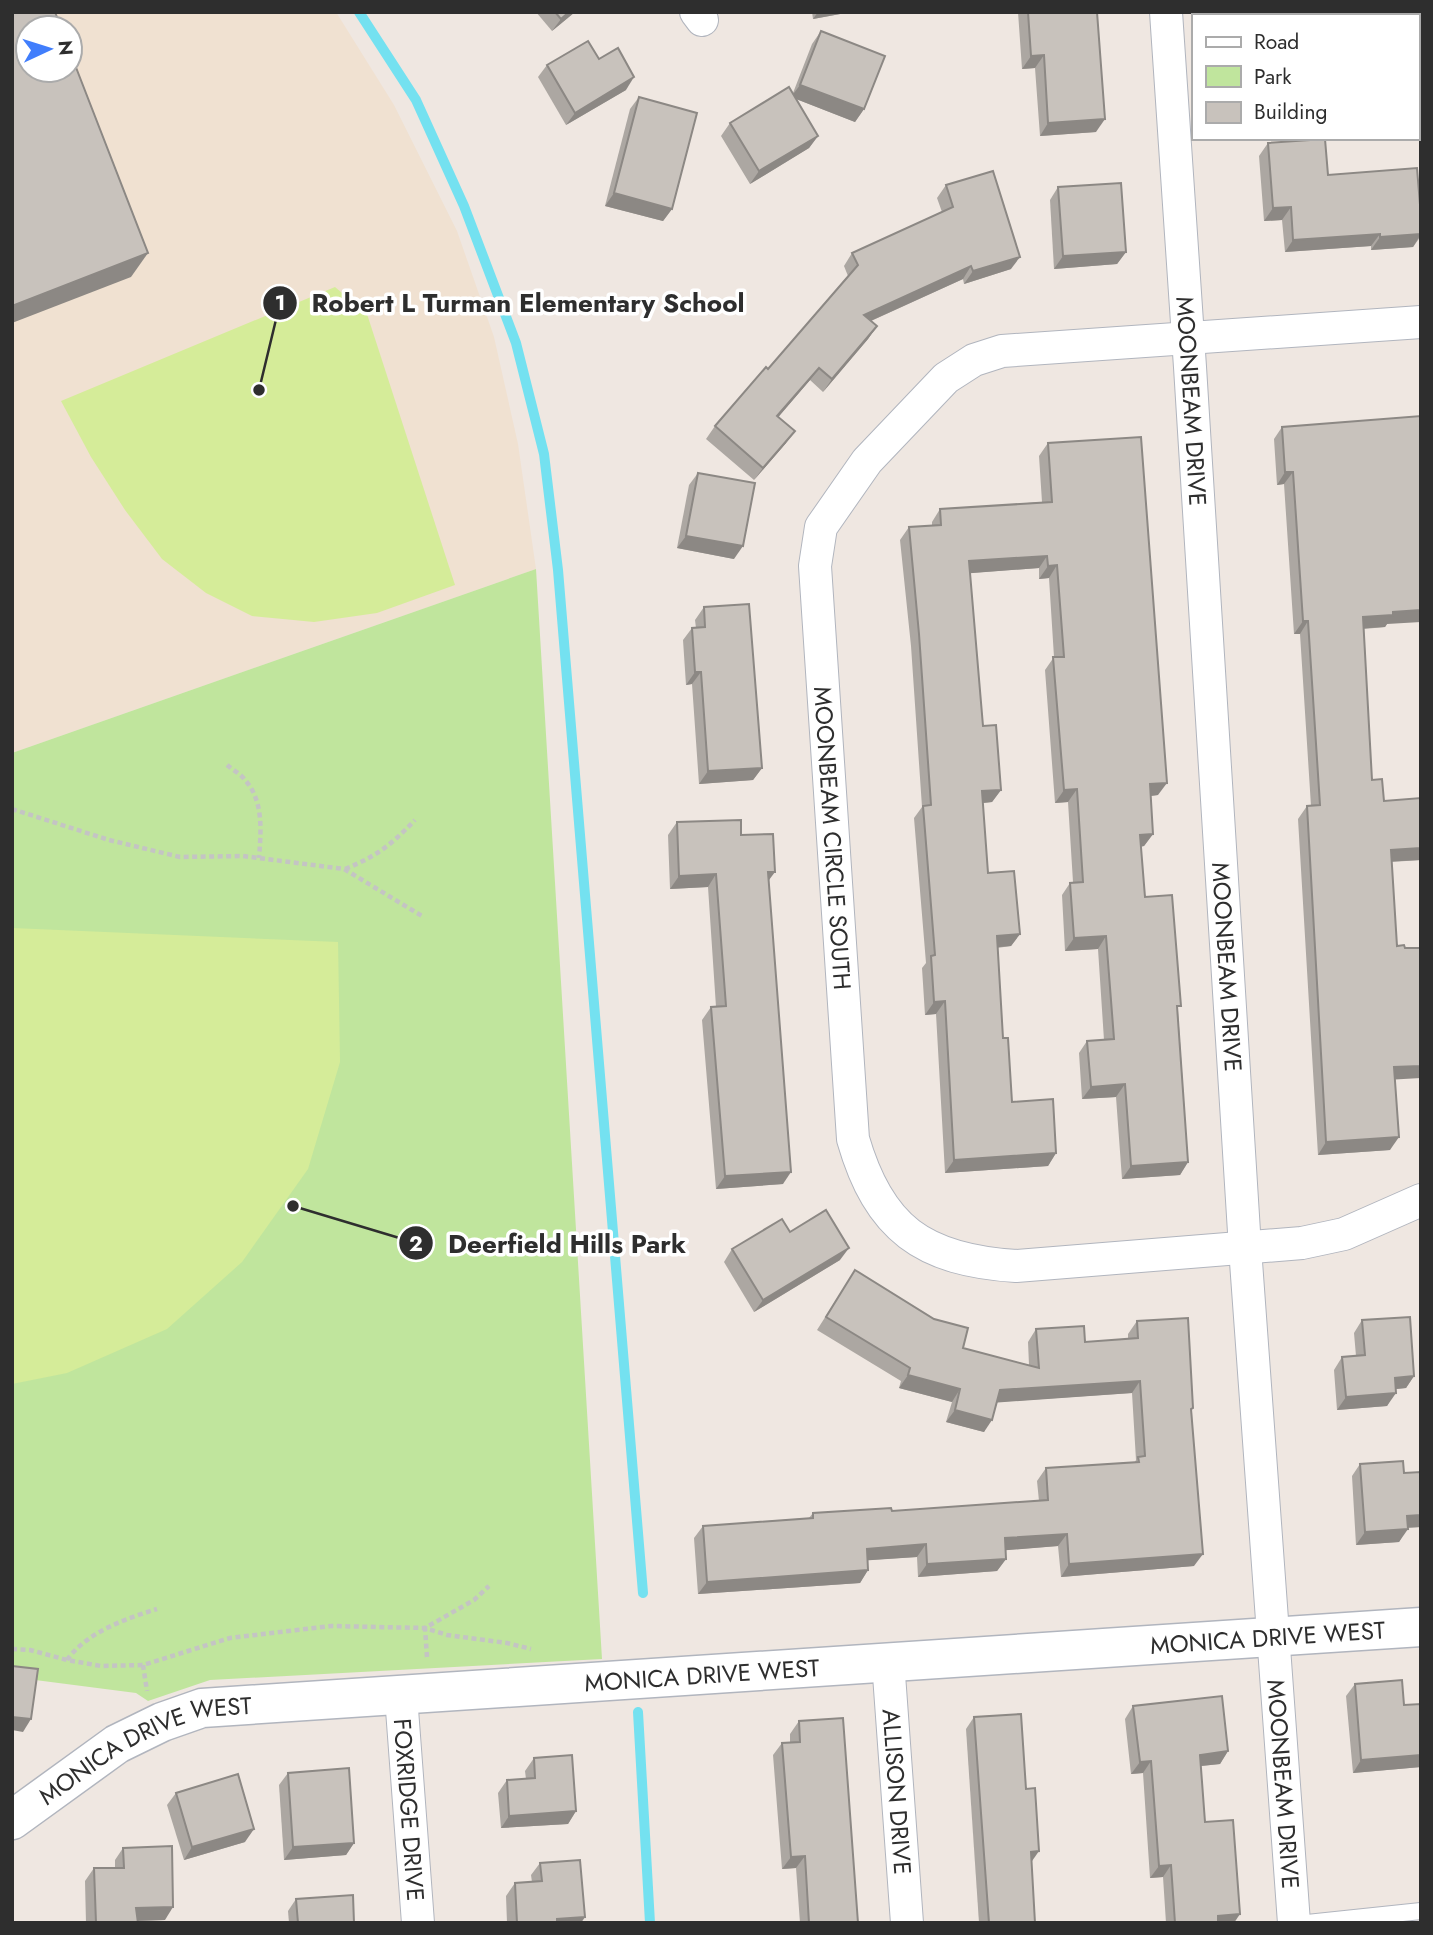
<svg xmlns="http://www.w3.org/2000/svg" width="1433" height="1935" font-family="Jost,sans-serif">
<rect width="100%" height="100%" fill="#efe7e1"/>
<path fill="#f0e1d1" fill-rule="evenodd" d="M12 12H336L394 105 457 231 494 337 518 444 536 569 12 753ZM28 28H70V70H28Z"/>
<path fill="#c0e59d" d="M536 569 602 1659 210 1680 148 1701 136 1693 12 1677V753Z"/>
<g fill="#d5ec99">
<path d="M335 287 367 314 455 585 377 613 314 622 252 616 206 593 162 559 125 510 91 457 61 401Z"/>
<path d="M12 928 338 942 340 1062 308 1169 242 1262 167 1329 67 1373 12 1384Z"/>
</g>
<g fill="none" stroke-linecap="round" stroke-linejoin="round">
<g stroke="#74e1f0" stroke-width="10">
<path d="M359 12 416 100 464 206 516 343 544 454 558 570 643 1593"/>
<path d="M638 1712 650 1923"/>
</g>
<defs>
<path id="lane" d="M1307 1923 1421 1911"/>
<g id="street">
<path d="M696 12 702 20"/>
<path id="s1" d="M1166 12 1190 367 1245 1248 1294 1923"/>
<path d="M1398 12 1399 16"/>
<path id="s2" d="M1421 322 1002 351 974 360 946 378 867 461 821 527 815 566 853 1139C879 1229 923 1260 1016 1266L1302 1243 1344 1234 1421 1200"/>
<path id="s3" d="M888 1661 907 1923"/>
<path id="s4" d="M401 1696 418 1923"/>
</g>
<g id="secondary">
<path id="s5" d="M12 1820 117 1744 162 1722 202 1708 1421 1627"/>
</g>
</defs>
<use href="#lane" stroke="#b1b5be" stroke-width="18"/>
<use href="#street" stroke="#b1b5be" stroke-width="34"/>
<use href="#secondary" stroke="#b1b5be" stroke-width="41"/>
<g stroke="#c4c4c4" stroke-width="4.5" stroke-dasharray="5 3.5" stroke-linecap="butt">
<path d="M227 765C233 770 241 774 245 780 264 801 261 832 259 858"/>
<path d="M12 809 109 840 180 857 243 856 344 869 422 916"/>
<path d="M345 869C377 856 391 845 415 820"/>
<path d="M12 1649 30 1650 67 1660 101 1666 143 1665 230 1638 331 1626 425 1628 447 1635 507 1643 531 1649"/>
<path d="M427 1657 425 1628 474 1600 489 1586"/>
<path d="M67 1660C87 1632 125 1619 157 1609"/>
<path d="M143 1665 147 1691"/>
</g>
<use href="#lane" stroke="#fff" stroke-width="16"/>
<use href="#street" stroke="#fff" stroke-width="32"/>
<use href="#secondary" stroke="#fff" stroke-width="38"/>
</g>
<g fill="#aca7a2">
<path d="M536 12H575L552 31Z"/>
<path d="M812 12H851L813 19Z"/>
<path d="M1018 12H1097L1096 132 1040 136 1035 68 1022 69Z"/>
<path d="M821 31 864 109 855 122 796 99 818 136 809 148 750 184 721 136 730 123 793 93 812 44Z"/>
<path d="M599 59 626 90 566 125 538 77 547 65Z"/>
<path d="M639 97 672 209 663 221 605 206 630 109Z"/>
<path d="M1268 143 1328 175 1421 217V236L1413 247 1371 250V246L1285 252 1282 220 1264 221 1259 156Z"/>
<path d="M946 185 1011 269 964 284 963 279 871 321 877 326 868 339 823 392 810 380 778 417 786 443 754 480 706 439 715 426 768 369 848 276 844 266 852 253 942 212 937 198Z"/>
<path d="M1058 187 1126 252 1117 264 1054 269 1050 200Z"/>
<path d="M1282 427 1387 624 1385 627 1364 629 1372 780 1384 801 1421 798V860L1391 862 1395 1079 1390 1150 1318 1155 1298 819 1307 806H1311L1300 634H1294L1284 484 1277 485 1274 439Z"/>
<path d="M1048 443 1158 795 1151 796 1153 834 1144 846 1141 847 1145 897 1178 1011 1188 1162 1180 1175 1122 1179 1116 1097 1082 1099 1079 1053 1087 1041 1104 1040 1098 949 1065 951 1062 895 1070 883 1073 882 1068 802 1055 803 1045 670 1054 657 1049 578 1039 579V568L970 573 983 726 1001 790 992 802 983 803 988 873 1020 934 1011 946 997 948 1003 1038 1012 1102 1056 1153 1048 1166 945 1173 936 1014 925 1015 922 968 926 963 914 818 922 807 911 646 900 540 909 527 932 526V522L940 509 1042 502 1039 456Z"/>
<path d="M698 473 734 559 677 548 689 485Z"/>
<path d="M704 607 762 768 753 780 699 784 692 684 686 685 683 640 692 628H696L695 620Z"/>
<path d="M677 822 741 835 768 881 783 1184 716 1189 702 1020 711 1007H716L708 887 670 889 668 835Z"/>
<path d="M790 1232 840 1260 754 1312 724 1262 732 1249Z"/>
<path d="M855 1270 963 1348 1029 1365 1028 1342 1036 1329 1085 1342 1128 1339V1334L1137 1321 1192 1411 1194 1566 1061 1577 1058 1546 1005 1550 1006 1559 997 1571 918 1577 917 1557 868 1560V1570L860 1583 698 1594 694 1538 703 1526 809 1518 813 1513 892 1511 1039 1501 1037 1481 1046 1468 1135 1462 1136 1460 1132 1393 997 1402 984 1432 946 1422 952 1402 899 1388 901 1381 817 1330Z"/>
<path d="M1362 1320 1414 1376 1406 1388 1396 1389 1387 1406 1337 1410 1334 1370 1342 1357 1356 1356 1354 1333Z"/>
<path d="M1360 1464 1404 1473 1421 1472V1527L1407 1528 1399 1542 1356 1545 1352 1476Z"/>
<path d="M1355 1684 1404 1705 1421 1704V1767L1353 1773 1346 1696Z"/>
<path d="M1133 1706 1228 1751 1220 1764 1201 1766 1205 1822 1234 1923H1166L1163 1877 1150 1878 1143 1773 1131 1774 1125 1719Z"/>
<path d="M974 1717 1031 1862 1035 1923H979L966 1729Z"/>
<path d="M799 1721 858 1923H800L796 1868 782 1869 773 1755 782 1743 790 1742V1734Z"/>
<path d="M534 1758 576 1811 568 1824 501 1828 498 1793 507 1780 526 1779 525 1771Z"/>
<path d="M288 1773 354 1843 346 1855 284 1860 279 1785Z"/>
<path d="M176 1793 245 1842 184 1860 167 1805Z"/>
<path d="M123 1848 165 1920 138 1921V1923H86L85 1881 94 1868H115V1860Z"/>
<path d="M540 1863 581 1923H507L506 1896 515 1883 532 1882 531 1875Z"/>
<path d="M296 1899 354 1923H289L288 1911Z"/>
</g>
<g fill="#8c8884">
<path d="M569 12H575L552 31 561 19Z"/>
<path d="M818 12H851L813 19Z"/>
<path d="M1044 55 1035 68 1022 69 1031 56Z"/>
<path d="M634 77 626 90 566 125 575 113Z"/>
<path d="M800 85 864 109 855 122 791 97Z"/>
<path d="M1105 119 1096 132 1040 136 1048 123Z"/>
<path d="M818 136 809 148 750 184 759 171Z"/>
<path d="M614 193 672 209 663 221 605 206Z"/>
<path d="M1291 207 1282 220 1264 221 1273 208Z"/>
<path d="M1380 234 1371 246 1285 252 1293 240Z"/>
<path d="M1421 234 1413 247 1371 250 1380 237Z"/>
<path d="M1126 252 1117 264 1054 269 1063 256Z"/>
<path d="M148 253 131 277 12 323V306Z"/>
<path d="M1020 257 1011 269 964 284 973 271Z"/>
<path d="M971 266 963 279 855 328 864 315Z"/>
<path d="M877 326 868 339 823 392 832 379Z"/>
<path d="M819 368 810 380 769 428 777 416Z"/>
<path d="M795 431 786 443 754 480 763 468Z"/>
<path d="M1285 472H1293L1284 484 1277 485Z"/>
<path d="M686 536 743 546 734 559 677 548Z"/>
<path d="M1047 556 1039 568 960 574 969 561Z"/>
<path d="M1057 565 1049 578 1039 579 1048 566Z"/>
<path d="M1421 610V622L1387 624 1385 627 1354 629 1363 617 1393 612Z"/>
<path d="M1303 621H1308L1300 634H1294Z"/>
<path d="M695 672H701L692 684 686 685Z"/>
<path d="M762 768 753 780 699 784 708 771Z"/>
<path d="M1167 783 1158 795 1141 797 1150 784Z"/>
<path d="M1077 789 1068 802 1055 803 1064 790Z"/>
<path d="M1001 790 992 802 973 804 982 791Z"/>
<path d="M1153 834 1144 846 1131 847 1140 835Z"/>
<path d="M1421 848V860L1382 862 1391 850Z"/>
<path d="M768 872H775L766 884Z"/>
<path d="M716 874 708 887 670 889 679 876Z"/>
<path d="M1020 934 1011 946 988 948 997 936Z"/>
<path d="M1106 936 1098 949 1065 951 1074 938Z"/>
<path d="M945 1001 936 1014 925 1015 934 1002Z"/>
<path d="M1421 1066V1078L1386 1080 1394 1067Z"/>
<path d="M1125 1084 1116 1097 1082 1099 1091 1087Z"/>
<path d="M1399 1137 1390 1150 1318 1155 1326 1142Z"/>
<path d="M1056 1153 1048 1166 945 1173 954 1160Z"/>
<path d="M1188 1162 1180 1175 1122 1179 1131 1166Z"/>
<path d="M791 1172 783 1184 716 1189 725 1176Z"/>
<path d="M849 1248 840 1260 754 1312 763 1300Z"/>
<path d="M908 1375 960 1389 952 1402 899 1388Z"/>
<path d="M1414 1376 1406 1388 1386 1390 1395 1378Z"/>
<path d="M1140 1381 1132 1393 991 1403 1000 1390Z"/>
<path d="M1396 1393 1387 1406 1337 1410 1346 1397Z"/>
<path d="M955 1410 992 1420 984 1432 946 1422Z"/>
<path d="M1421 1515V1527L1398 1528 1407 1516Z"/>
<path d="M1408 1529 1399 1542 1356 1545 1365 1532Z"/>
<path d="M1067 1534 1058 1546 996 1551 1005 1538Z"/>
<path d="M926 1544 917 1557 858 1561 867 1549Z"/>
<path d="M1203 1554 1194 1566 1061 1577 1069 1564Z"/>
<path d="M1006 1559 997 1571 918 1577 927 1564Z"/>
<path d="M868 1570 860 1583 698 1594 707 1582Z"/>
<path d="M12 1717 31 1719 23 1732 12 1730Z"/>
<path d="M1228 1751 1220 1764 1191 1767 1200 1755Z"/>
<path d="M1421 1755V1767L1353 1773 1361 1760Z"/>
<path d="M1151 1761 1143 1773 1131 1774 1140 1762Z"/>
<path d="M576 1811 568 1824 501 1828 509 1816Z"/>
<path d="M254 1829 245 1842 184 1860 192 1847Z"/>
<path d="M354 1843 346 1855 284 1860 293 1847Z"/>
<path d="M1039 1851 1030 1864 1031 1852Z"/>
<path d="M805 1856 796 1868 782 1869 791 1857Z"/>
<path d="M1171 1865 1163 1877 1150 1878 1159 1866Z"/>
<path d="M173 1907 165 1920 128 1921 136 1908Z"/>
<path d="M1240 1914 1234 1923H1213L1218 1916Z"/>
<path d="M585 1917 581 1923H554L557 1919Z"/>
</g>
<g fill="#c8c2bc" stroke="#8c8884" stroke-width="2">
<path d="M12 12H55L61 28H28V70H70V52L148 253 12 306Z"/>
<path d="M555 12H569L561 19Z"/>
<path d="M1028 12H1097L1105 119 1048 123 1044 55 1031 56Z"/>
<path d="M1363 13 1364 16H1326Z"/>
<path d="M821 31 885 56 864 109 800 85Z"/>
<path d="M588 41 599 59 618 48 634 77 575 113 547 65Z"/>
<path d="M789 87 818 136 759 171 730 123Z"/>
<path d="M639 97 697 113 672 209 614 193Z"/>
<path d="M1325 139 1328 175 1417 168 1421 217V234L1380 237V234L1293 240 1291 207 1273 208 1268 143Z"/>
<path d="M993 171 1020 257 973 271 971 266 864 315 877 326 832 379 819 368 777 416 795 431 763 468 715 426 766 367 768 369 858 265 852 253 953 207 946 185Z"/>
<path d="M1121 183 1126 252 1063 256 1058 187Z"/>
<path d="M1421 416V610L1393 612V615L1363 617 1372 780 1382 779 1384 801 1421 798V848L1391 850 1397 946 1404 945 1405 948H1421V1066L1394 1067 1399 1137 1326 1142 1307 806 1320 805 1308 621H1303L1293 472H1285L1282 427Z"/>
<path d="M1141 437 1167 783 1150 784 1153 834 1140 835 1145 897 1172 895 1181 1006H1177L1188 1162 1131 1166 1125 1084 1091 1087 1087 1041 1114 1039 1106 936 1074 938 1070 883 1083 882 1077 789 1064 790 1053 657H1064L1057 565 1048 566 1047 556 969 561 983 726 996 725 1001 790 982 791 988 873 1014 871 1020 934 997 936 1003 1038H1008L1012 1102 1053 1099 1056 1153 954 1160 945 1001 934 1002 931 956 935 955 923 806 931 805 919 634 909 527 941 525 940 509 1052 502 1048 443Z"/>
<path d="M698 473 755 483 743 546 686 536Z"/>
<path d="M749 604 762 768 708 771 701 672H695L692 628 705 627 704 607Z"/>
<path d="M741 820V835L773 834 775 872H768L791 1172 725 1176 711 1007 726 1006 716 874 679 876 677 822Z"/>
<path d="M826 1210 849 1248 763 1300 732 1249 782 1219 790 1232Z"/>
<path d="M855 1270 934 1319 968 1328 963 1348 1039 1368 1036 1329 1084 1326 1085 1342 1138 1338 1137 1321 1188 1318 1193 1408 1191 1409 1203 1554 1069 1564 1067 1534 1005 1538 1006 1559 927 1564 926 1544 867 1549 868 1570 707 1582 703 1526 813 1518V1513L891 1508 892 1511 1048 1500 1046 1468 1139 1462 1138 1457 1145 1456 1140 1381 1000 1390 992 1420 955 1410 960 1389 908 1375 910 1368 826 1317Z"/>
<path d="M1410 1317 1414 1376 1395 1378 1396 1393 1346 1397 1342 1357 1365 1355 1362 1320Z"/>
<path d="M1403 1461 1404 1473 1421 1472V1515L1407 1516 1408 1529 1365 1532 1360 1464Z"/>
<path d="M12 1666 38 1669 31 1719 12 1717Z"/>
<path d="M1402 1680 1404 1705 1421 1704V1755L1361 1760 1355 1684Z"/>
<path d="M1222 1696 1228 1751 1200 1755 1205 1822 1233 1820 1240 1914 1218 1916V1923H1175L1171 1865 1159 1866 1151 1761 1140 1762 1133 1706Z"/>
<path d="M1021 1714 1026 1789 1035 1788 1039 1851 1031 1852 1035 1923H989L974 1717Z"/>
<path d="M843 1718 858 1923H809L805 1856 791 1857 782 1743 800 1742 799 1721Z"/>
<path d="M572 1755 576 1811 509 1816 507 1780 535 1778 534 1758Z"/>
<path d="M349 1768 354 1843 293 1847 288 1773Z"/>
<path d="M238 1774 254 1829 192 1847 176 1793Z"/>
<path d="M172 1846 173 1907 136 1908 138 1923H96L94 1868H124L123 1848Z"/>
<path d="M580 1860 585 1917 557 1919V1923H517L515 1883 542 1881 540 1863Z"/>
<path d="M353 1895 354 1923H298L296 1899Z"/>
</g>
<g text-anchor="middle" dominant-baseline="central" stroke-width="7" stroke-linejoin="round" paint-order="stroke">
<g font-size="24" fill="#2e2e2e" stroke="#fff">
<text stroke="none"><textPath href="#s1" startOffset="390">MOONBEAM DRIVE</textPath></text>
<text stroke="none"><textPath href="#s2" startOffset="990">MOONBEAM CIRCLE SOUTH</textPath></text>
<text stroke="none"><textPath href="#s1" startOffset="957">MOONBEAM DRIVE</textPath></text>
<text stroke="none"><textPath href="#s5" startOffset="1290">MONICA DRIVE WEST</textPath></text>
<text stroke="none"><textPath href="#s5" startOffset="723">MONICA DRIVE WEST</textPath></text>
<text stroke="none"><textPath href="#s5" startOffset="154">MONICA DRIVE WEST</textPath></text>
<text stroke="none"><textPath href="#s1" startOffset="1776">MOONBEAM DRIVE</textPath></text>
<text stroke="none"><textPath href="#s3" startOffset="131">ALLISON DRIVE</textPath></text>
<text stroke="none"><textPath href="#s4" startOffset="114">FOXRIDGE DRIVE</textPath></text>
</g>
</g>
<path fill="none" stroke="#2e2e2e" stroke-width="2.5" d="M259 390L280 303M293 1206L416 1243"/>
<g fill="#2e2e2e" stroke="#fff" stroke-width="2.5">
<circle cx="259" cy="390" r="7"/>
<circle cx="293" cy="1206" r="7"/>
<circle cx="280" cy="303" r="18"/>
<circle cx="416" cy="1243" r="18"/>
</g>
<g font-size="21" text-anchor="middle" font-weight="bold" fill="#fff">
<text x="280" y="310">1</text>
<text x="416" y="1251">2</text>
</g>
<g font-size="26" text-anchor="middle" font-weight="bold" fill="#2e2e2e" stroke="#fff" stroke-width="7" stroke-linejoin="round" paint-order="stroke">
<text x="528" y="312">Robert L Turman Elementary School</text>
<text x="567" y="1253">Deerfield Hills Park</text>
</g>
<rect width="1433" height="1935" fill="none" stroke="#2e2e2e" stroke-width="28"/>
<rect x="1192" y="14" width="228" height="126" fill="#ffffff" stroke="#ababab" stroke-width="2"/>
<rect x="1206" y="37" width="35" height="10" fill="#ffffff" stroke="#ababab" stroke-width="2"/>
<text x="1254" y="49" font-size="21" fill="#2e2e2e">Road</text>
<rect x="1206" y="66" width="35" height="21" fill="#c0e59d" stroke="#ababab" stroke-width="2"/>
<text x="1254" y="84" font-size="21" fill="#2e2e2e">Park</text>
<rect x="1206" y="102" width="35" height="21" fill="#c8c2bc" stroke="#ababab" stroke-width="2"/>
<text x="1254" y="119" font-size="21" fill="#2e2e2e">Building</text>
<g transform="translate(49 49) rotate(86)"><circle r="33" fill="#ffffff" stroke="#ababab" stroke-width="2"/>
<path d="M0-5L12 26L0 18L-12 26Z" fill="#417efc"/>
<text y="-10" font-size="19" font-weight="bold" text-anchor="middle" fill="#2e2e2e">N</text>
</g>
</svg>
